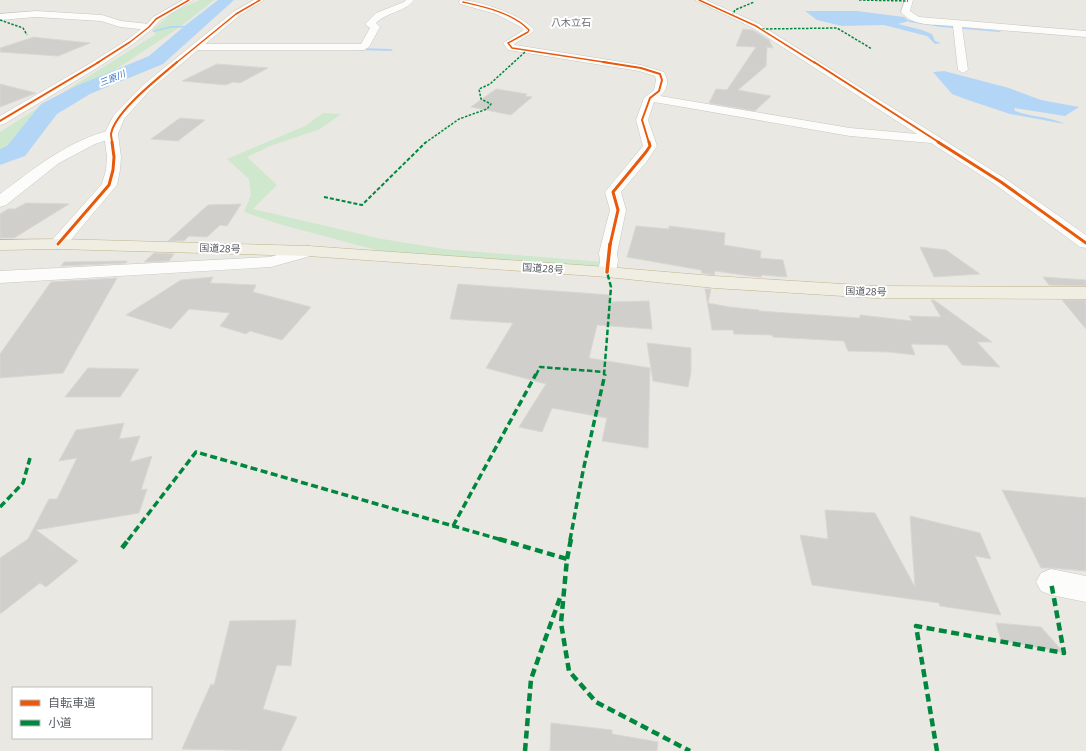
<svg xmlns="http://www.w3.org/2000/svg" width="1086" height="751" font-family="'Noto Sans','Noto Sans JP',sans-serif">
<rect width="100%" height="100%" fill="#eae8e2"/>
<g fill="#cfe7cd">
<path d="M200 0H214L180 27 95 83 47 108 26 122 7 151 0 154V132L156 34 152 30 175 11Z"/>
<path d="M323 113 341 114 320 129 270 146 247 157 277 185 253 209 382 239 444 249 602 262 599 269 380 251 279 224 244 212 251 195 249 179 227 159 305 126Z"/>
</g>
<g fill="#b4d6f6">
<path d="M805 11H857L904 17 909 21 898 24 922 30 932 34 935 41 941 43 935 44 927 36 884 25 842 26 817 20Z"/>
<path d="M944 71 1009 88 1041 100 1079 107 1065 116 1014 108 1015 111C1031 117 1050 117 1065 124L1010 114 968 100 952 94 933 72Z"/>
</g>
<g fill="none" stroke-linecap="round" stroke-linejoin="round">
<g fill="#b4d6f6" fill-rule="evenodd">
<path d="M908 20 941 25 1001 31 999 32 941 27 909 22Z"/>
<path d="M170 26H193L194 27 170 28 154 32 152 31Z"/>
<path d="M357 48 391 49 393 50 391 51 356 50Z"/>
</g>
<path fill="#b4d6f6" fill-rule="evenodd" d="M218 0H234L163 64 90 94 57 114 25 156 0 165V149L7 146 41 104 76 86 149 56 187 24Z"/>
</g>
<g fill="#d0cfcb" stroke="#d9d7d2">
<path d="M743 29 753 30 769 40 773 48 767 47 766 66 738 90 771 96 755 111 709 103 716 89 727 90 756 47 736 46Z"/>
<path d="M34 37 41 38 90 43 58 56 0 52V48Z"/>
<path d="M217 64 268 68 240 83 233 82 226 85 182 81Z"/>
<path d="M0 84 36 93 0 107Z"/>
<path d="M496 89 527 94 525 96 532 97 511 115 471 107Z"/>
<path d="M180 118 205 120 178 141 151 139Z"/>
<path d="M26 203 69 204 14 238H0V214L8 209H15Z"/>
<path d="M241 204 227 226 220 225 207 237 189 236 184 241H168L208 205Z"/>
<path d="M636 226 669 229V226L725 233 724 245 761 251 760 258 783 260 787 277 762 275 761 277H758L715 271 714 275 702 273 701 270 627 257Z"/>
<path d="M920 247 946 250 980 274 934 277Z"/>
<path d="M154 253 174 254 169 261 144 262Z"/>
<path d="M127 261 126 263 61 266 64 262Z"/>
<path d="M213 277 210 283 256 285 253 292 311 307 282 340 250 331 246 334 220 326 230 313 189 309 171 329 126 315 181 280Z"/>
<path d="M1043 277 1086 280V286L1049 285Z"/>
<path d="M117 278 63 373 0 378V354L51 282Z"/>
<path d="M458 284 610 295V302L649 301 652 329 597 325 589 358 650 368 648 448 602 441 607 418 552 408 542 432 519 427 546 384 486 368 513 323 450 319Z"/>
<path d="M705 289H711L708 303 729 307 759 310V311L860 318V315L912 321 909 316 941 317 931 300H934L992 342H977L1000 367 962 365 947 345 911 344 915 355 889 352 848 351 844 341 773 337 772 335 734 334 733 330H712Z"/>
<path d="M1062 300H1086V329Z"/>
<path d="M647 343 691 348V372L688 387 653 381Z"/>
<path d="M88 368 139 369 120 397H65Z"/>
<path d="M124 423 119 439 140 436 130 462 152 456 141 490 147 489 139 513 36 530 78 561 46 587 40 583 0 614V558L28 539 49 499H57L77 458 59 461 76 430Z"/>
<path d="M1002 490 1086 498V571L1051 568H1041Z"/>
<path d="M825 510 875 513 915 587 910 516 980 533 991 559 975 556 1001 615 940 606 939 603 812 585 800 535 828 539Z"/>
<path d="M296 620 291 666 277 665 263 709 297 717 281 751 182 749 211 684 214 685 230 621Z"/>
<path d="M996 623 1041 627 1064 653 1001 640Z"/>
<path d="M551 723 612 730V734L658 742 657 751H550Z"/>
</g>
<g fill="none" stroke-linecap="round" stroke-linejoin="round">
<defs>
<g id="minor">
<path d="M406 0H414C405 12 387 12 376 23L380 27 369 47 364 50H196L191 47 196 44H361L370 28 365 24 376 13 404 2Z"/>
<path d="M460 0C478 0 523 15 534 30L533 32 514 44 515 45 641 65 664 72C669 80 668 90 660 96L850 128 917 134 753 28 695 0H706L759 24 1006 179 1086 235V248L1080 247 996 185 931 143 850 136 654 102 648 120 657 146 647 161 621 192 626 210 617 253 618 261 616 272 613 276 607 277 601 276 598 272 600 261 599 253 610 210 605 192 643 146 636 120 644 98 654 90 656 80 655 76 639 71 508 50 503 43 524 30 521 27 496 14 460 4 459 2Z"/>
<path d="M905 0H913L910 11 919 17 1086 31V37L962 27 968 70 963 73 958 70 953 26C935 24 913 27 901 12Z"/>
<path d="M36 11 102 15 121 21 149 24 154 27 149 30 120 27 101 21 36 17 0 20V14Z"/>
<path d="M111 130 116 131 118 134 116 137 95 144 59 163 6 205 0 207V194C35 168 67 141 111 130Z"/>
<path d="M308 246 314 247 317 251 314 255 271 267 0 283V271L270 257Z"/>
<path d="M1051 569 1086 576V602L1051 595 1041 591 1036 582 1041 573Z"/>
</g>
<g id="tertiary">
<path d="M183 0H193L159 21 152 29 133 44 97 68 4 124 0 125V116L89 64 127 40 146 25 153 17Z"/>
<path d="M254 0H264L239 16 151 89 124 119 118 134 121 157 120 170 117 185 64 248 58 249 52 248 49 244 52 240 102 184 106 170 107 157 104 134 114 115 143 85 233 12Z"/>
</g>
<path id="trunk" d="M58 239 308 246 607 267 714 276 875 286 1086 287V299L875 298 714 288 607 277 308 256 58 249 0 250V240Z"/>
</defs>
<use href="#minor" stroke="#c6c6c5" stroke-width="1"/>
<use href="#tertiary" stroke="#c6c6c5" stroke-width="1"/>
<use href="#trunk" stroke="#c1b490" stroke-width="1"/>
<use href="#minor" fill="#fcfcfb" fill-rule="evenodd"/>
<use href="#tertiary" fill="#fcfcfb" fill-rule="evenodd"/>
<use href="#trunk" fill="#f0eee2" fill-rule="evenodd"/>
<g stroke="#00873e" stroke-width="1.5" stroke-dasharray="2.5 1.5" stroke-linecap="butt">
<path d="M859 0 908 1"/>
<path d="M732 16 735 10 754 2"/>
<path d="M0 20 23 28 27 35"/>
<path d="M762 29 837 28 872 49"/>
<path d="M425 143 459 119 487 109 491 104 481 99 479 89 490 84 525 52"/>
</g>
<path stroke="#00873e" stroke-width="2" stroke-dasharray="4 2" stroke-linecap="butt" d="M324 197 362 205 426 142"/>
<g stroke="#00873e" stroke-width="2.5" stroke-dasharray="5.5 2.5" stroke-linecap="butt">
<path d="M536 375 540 367 605 372"/>
<path d="M604 375 611 287 607 272"/>
</g>
<g stroke="#00873e" stroke-width="3.5" stroke-dasharray="7 3.5" stroke-linecap="butt">
<path d="M0 507 23 483 30 458"/>
<path d="M453 526 536 374"/>
<path d="M128 540 196 452 502 540"/>
<path d="M570 540 583 471 605 374"/>
</g>
<g stroke="#00873e" stroke-width="4.5" stroke-dasharray="8 4.5" stroke-linecap="butt">
<path d="M499 539 567 559"/>
<path d="M571 539 567 559 561 623 569 671 596 702 690 751"/>
<path d="M122 548 129 539"/>
<path d="M525 751 531 679 561 595"/>
<path d="M937 751 916 626 1064 653 1051 582"/>
</g>
<defs>
<g id="cycleway-far3">
<path d="M699 0 756 26 815 63"/>
<path d="M463 2C485 7 513 13 529 30L528 32 508 43 512 48 610 63"/>
<path d="M97 63 130 42 149 27 156 19 189 0"/>
<path d="M176 63 236 14 260 0"/>
</g>
<g id="cycleway-far2">
<path d="M603 62 641 68 660 74 662 80 659 91 650 98 642 120 649 143"/>
<path d="M814 62 940 143"/>
<path d="M0 121 99 62"/>
<path d="M112 143C112 140 111 136 111 134 115 111 160 77 177 62"/>
</g>
<g id="cycleway-far1">
<path d="M938 142 1001 182 1086 243"/>
<path d="M58 244 109 185 113 170 114 157 112 142"/>
<path d="M610 245 618 210 613 192 646 152 650 146 649 142"/>
</g>
<path id="cycleway" d="M607 272 610 244"/>
</defs>
<use href="#cycleway-far3" stroke="#fff" stroke-width="2.5"/>
<use href="#cycleway-far2" stroke="#fff" stroke-width="3.5"/>
<use href="#cycleway-far1" stroke="#fff" stroke-width="4.5"/>
<use href="#cycleway" stroke="#fff" stroke-width="5.5"/>
<use href="#cycleway-far3" stroke="#e8590c" stroke-width="1.5"/>
<use href="#cycleway-far2" stroke="#e8590c" stroke-width="2"/>
<use href="#cycleway-far1" stroke="#e8590c" stroke-width="3"/>
<use href="#cycleway" stroke="#e8590c" stroke-width="3.5"/>
</g>
<g text-anchor="middle" dominant-baseline="central" stroke-width="4" stroke-linejoin="round" paint-order="stroke">
<g font-size="9" font-style="italic" fill="#3773c0" stroke="#fff">
<text transform="translate(112 78) rotate(-22)">三原川</text>
</g>
<g font-size="10" fill="#696e74" stroke="#fff">
<text x="571" y="22">八木立石</text>
</g>
<g font-size="10" fill="#585c62" stroke="#fff">
<text transform="translate(220 248) rotate(2)">国道28号</text>
<text transform="translate(543 268) rotate(4)">国道28号</text>
<text transform="translate(866 291) rotate(2)">国道28号</text>
</g>
</g>
<rect x="12" y="687" width="140" height="52" fill="#ffffff" stroke="#bcbec0"/>
<rect x="20" y="700" width="20" height="6" fill="#e8590c" stroke="#bcbec0"/>
<text x="48" y="707" font-size="12" fill="#585c62">自転車道</text>
<rect x="20" y="720" width="20" height="6" fill="#00873e" stroke="#bcbec0"/>
<text x="48" y="727" font-size="12" fill="#585c62">小道</text>
</svg>
